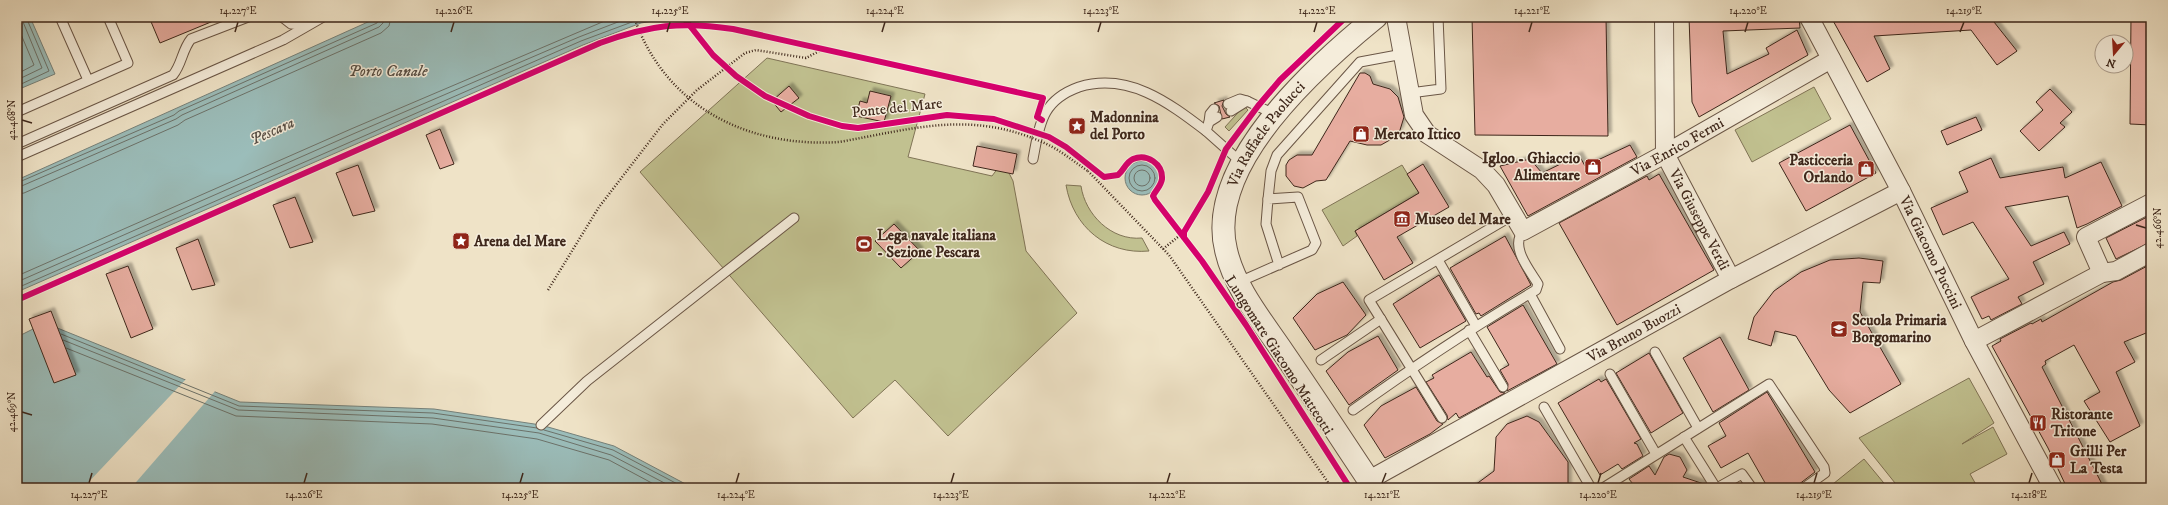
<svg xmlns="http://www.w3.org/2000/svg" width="2168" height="505" font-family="'IM FELL DW Pica',serif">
<defs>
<filter id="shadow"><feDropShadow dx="3.5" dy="-3.5" stdDeviation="1" flood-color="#0004"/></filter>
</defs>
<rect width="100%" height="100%" fill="#efe3c7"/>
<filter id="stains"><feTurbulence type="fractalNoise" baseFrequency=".005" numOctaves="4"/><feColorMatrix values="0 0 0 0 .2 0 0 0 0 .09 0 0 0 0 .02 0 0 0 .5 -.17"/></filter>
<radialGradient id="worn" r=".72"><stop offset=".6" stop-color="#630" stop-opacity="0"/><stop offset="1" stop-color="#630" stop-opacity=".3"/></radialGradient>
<g fill="#c1c190" stroke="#807456">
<path d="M767 58 925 94 908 157 992 176 1001 164 1005 165 1013 181 1026 251 1077 313 948 436 895 380 853 418 640 172Z"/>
<path d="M1814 87 1831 119 1752 162 1735 130Z"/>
<path d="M1244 106 1248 110 1229 131 1225 127Z"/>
<path d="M1402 165 1419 193 1355 231 1357 236 1343 246 1322 210Z"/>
<path d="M1066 185 1081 186C1085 214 1111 241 1142 238L1149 251C1107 255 1073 227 1066 185Z"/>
<path d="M1969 378 1994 423 1962 444 1993 427 2007 454 1970 474 1978 488H1899L1859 438Z"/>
<path d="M1864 459 1888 488H1828Z"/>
</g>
<g fill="#9bbdba" stroke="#76817a">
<path d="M17 17H30L55 74 17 90Z"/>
<path d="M379 17H677L641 23 583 45 17 292V180Z"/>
<circle cx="1142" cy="178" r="17"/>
<path d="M45 323 240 402 434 409 541 425 614 446 693 488H17V337Z"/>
</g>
<path fill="#efe3c7" d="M187 378 216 390 131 488H83Z"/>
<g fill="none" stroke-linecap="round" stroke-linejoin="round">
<g stroke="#6c726a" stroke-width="1">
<path d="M17 25 34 65 17 74"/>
<path d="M17 80 42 68 21 17"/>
<path d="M17 86 49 71 26 17"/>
<circle cx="1142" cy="178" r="13"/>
<circle cx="1142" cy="178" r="8"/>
<path d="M17 183 174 115 179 111 377 23 380 17"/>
<path d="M17 188 176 119 182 115 379 27 383 23 385 17"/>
<path d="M17 194 24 193 178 125 185 120 381 33 389 26 391 17"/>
<path d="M17 276 351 129 614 17"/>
<path d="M17 282 353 134 579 37 631 17"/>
<path d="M17 288 581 41 640 19 651 17"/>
<path d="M61 334 239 406 433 413 537 428"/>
<path d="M63 340 238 410 433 418 539 433 611 455 674 488"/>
<path d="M66 348 236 416 432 424 537 439 609 460 661 488"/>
<path d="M544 430 613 450 685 488"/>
</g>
</g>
<g fill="#e7ada0" stroke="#3e271b" filter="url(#shadow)">
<path d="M149 17H223L160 43Z"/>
<path d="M1472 17H1606L1608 136 1475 135Z"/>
<path d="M1689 17H1799L1800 28 1723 31 1727 74 1769 54 1766 48 1797 30 1808 55 1699 117 1692 102Z"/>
<path d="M1831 17H1994V22L2017 51 1997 65 1971 30 1874 36 1890 69 1867 82Z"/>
<path d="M2131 17H2151V125L2130 124Z"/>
<path d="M1360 73H1365L1370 76 1373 84 1390 89 1398 97 1404 117 1400 130 1395 137 1381 145H1367L1350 141 1326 180 1316 181 1303 188 1294 186 1286 176V165L1289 160 1297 155H1312Z"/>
<path d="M789 86 799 98 781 112 772 101Z"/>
<path d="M2050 89 2072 112 2060 123 2065 127 2039 151 2020 131 2043 110 2036 102Z"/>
<path d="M870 91 891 96 884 122 856 116 860 101 867 103Z"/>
<path d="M1224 100 1222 106 1226 114 1230 117 1222 119 1219 106 1214 103Z"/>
<path d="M1976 117 1982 130 1947 145 1941 131Z"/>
<path d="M1850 125 1876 173 1806 211 1779 163Z"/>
<path d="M440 129 454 164 440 169 426 135Z"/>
<path d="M1630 145 1637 157 1528 216 1500 166 1530 159 1542 173 1579 155 1585 166Z"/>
<path d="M977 146 1017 154 1013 174 973 166Z"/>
<path d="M1991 158 2000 178 2063 167 2065 178 2101 162 2122 206 2087 224 2077 228 2068 196 2005 207 2031 246 2064 232 2070 244 2033 262 2044 284 2018 297 2022 304 1991 320 1989 316 1982 319 1971 297 2009 279 1973 222 1943 235 1931 208 1968 192 1959 172Z"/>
<path d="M1423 164 1449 207 1397 237 1413 263 1384 280 1355 231 1419 193 1407 174Z"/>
<path d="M358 165 375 211 353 216 336 173Z"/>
<path d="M1659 174 1714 270 1617 325 1559 223 1647 176 1649 180Z"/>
<path d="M295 197 313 242 290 248 273 205Z"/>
<path d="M2149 216 2151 223V242L2116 259 2106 238Z"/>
<path d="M894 224 920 251 901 268 875 241Z"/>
<path d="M1505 236 1531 285 1481 316 1479 313 1476 314 1450 268Z"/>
<path d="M198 239 215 285 192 290 176 248Z"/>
<path d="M1859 258 1883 261 1880 283 1863 282 1860 312 1901 384 1850 413 1829 390 1796 336 1775 331 1771 346 1748 339 1754 317 1774 291 1801 272 1830 260Z"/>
<path d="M2151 264V331L2124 342 2135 362 2116 372 2140 426 2110 442 2084 401 2100 392 2074 345 2045 361 2046 364 2042 367 2104 488H2067L2048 448 1992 346 2001 341 2000 339 2031 323 2032 324 2041 319 2042 322 2113 282 2121 280Z"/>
<path d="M128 266 153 329 131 338 106 274Z"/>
<path d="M1439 275 1466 321 1420 348 1393 304Z"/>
<path d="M1343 282 1366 315 1347 335 1315 350 1293 318 1317 294Z"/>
<path d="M1523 305 1557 364 1507 391 1508 384 1500 370 1509 365 1487 327Z"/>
<path d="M51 311 76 375 54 383 29 319Z"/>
<path d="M1378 336 1398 370 1349 405 1326 371 1348 352Z"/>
<path d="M1720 337 1749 390 1713 412 1683 358Z"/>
<path d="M1471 352 1487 377 1489 376 1500 392 1505 393 1459 418 1456 413 1448 420 1447 415 1426 382 1434 378 1432 375Z"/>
<path d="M1649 353 1683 413 1651 433 1616 373Z"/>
<path d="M1599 379 1601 382 1606 379 1641 439 1634 443 1637 444 1643 456 1622 469 1618 464 1600 475 1558 403Z"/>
<path d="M1416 387 1437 421 1443 424 1430 434 1385 458 1364 425 1381 406Z"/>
<path d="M1767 392 1815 472 1794 488H1768L1748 453 1721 468 1708 446 1726 436 1719 423Z"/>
<path d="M1527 416 1539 422 1568 462V488H1471L1494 471 1496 437 1507 424Z"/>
<path d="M1669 454 1680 457 1687 470 1683 477 1707 485V488H1636L1629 479 1649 466 1655 475 1664 457Z"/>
</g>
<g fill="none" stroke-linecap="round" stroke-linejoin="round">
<defs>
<g id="service">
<path d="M60 17 88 80"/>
<path d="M282 17 291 24 305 25"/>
<path d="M1410 93 1441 89 1438 17"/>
<path d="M1228 104 1240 99 1247 101"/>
<path d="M1231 111 1247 101 1274 114"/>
<path d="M17 112 128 63 108 17"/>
<path d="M1217 117 1209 122 1206 131 1242 163"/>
<path d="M1209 122 1210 114 1214 109"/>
<path d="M17 144 173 75C182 64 182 50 191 39L248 17"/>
<path d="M17 157 283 40 323 17"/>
<path d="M1033 159C1036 144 1038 126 1046 112 1053 100 1065 92 1079 87 1128 72 1168 102 1206 131"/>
<path d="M1268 199 1271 171 1277 155 1360 62 1403 54"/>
<path d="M1438 260 1476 326"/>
<path d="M1239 282 1312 250 1316 243 1298 197 1268 199 1266 224 1279 265"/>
<path d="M1530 294 1560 349"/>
<path d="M1469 330 1503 387"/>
<path d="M1655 352 1698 428"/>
<path d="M1321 360 1381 319"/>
<path d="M1610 374 1656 454"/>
<path d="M1544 407 1591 488"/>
<path d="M1353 410C1413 367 1473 327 1536 290L1538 284C1529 269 1510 247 1523 231"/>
<path d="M1442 418 1369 300 1513 215"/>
<path d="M541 425 587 381 794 218"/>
<path d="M1684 437 1716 488"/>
<path d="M1603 488 1769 384 1824 467 1825 473 1804 488"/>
<path d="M1717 488 1742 474 1752 488"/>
</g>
<g id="minor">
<path id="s1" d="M1396 17 1414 115 1427 134 1482 170 1496 185 1523 231 1665 154 1831 59"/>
<path id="s2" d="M1664 17 1665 154 1731 279"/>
<path id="s3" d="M1809 17 1901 191 1974 341 2053 488"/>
<path d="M2102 273 2086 237 2151 203"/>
<path d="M1974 341 2102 273 2116 271 2151 252"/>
<path id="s4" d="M1369 480 1731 279 1901 191"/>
</g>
<g id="tertiary">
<path id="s5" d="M1374 488C1344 443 1314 397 1283 352 1262 321 1234 287 1226 250 1205 164 1317 65 1376 17"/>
</g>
</defs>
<use href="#service" stroke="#6a5646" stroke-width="11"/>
<use href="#minor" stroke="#6a5646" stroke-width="20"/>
<use href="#tertiary" stroke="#6a5646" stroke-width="24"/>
<g stroke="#3e271b" stroke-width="2.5" stroke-dasharray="1 2" stroke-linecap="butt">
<path d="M1088 171 1169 255 1332 488"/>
<path d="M1163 249 1184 232"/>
<path d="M548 290 599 207 663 124 697 90 745 53 756 50 806 58 823 49"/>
</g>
<use href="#service" stroke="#f5eddb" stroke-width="9"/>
<use href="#minor" stroke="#f5eddb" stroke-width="18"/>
<use href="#tertiary" stroke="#f5eddb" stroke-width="22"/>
<path stroke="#3e271b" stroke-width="2.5" stroke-dasharray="1 2" stroke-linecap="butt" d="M634 17C665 107 748 148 839 142 913 129 969 110 1042 142 1059 149 1073 161 1088 171"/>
<defs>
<g id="cycleway">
<path d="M683 17 713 55 736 76 765 96 809 116 842 126 858 128 947 115 994 119 1049 137 1066 147 1104 177 1118 175C1124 170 1126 162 1133 159 1147 153 1163 164 1162 179 1161 186 1156 190 1153 196L1155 200 1202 261 1246 325 1350 488"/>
<path d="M1184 237V232L1208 192 1226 149 1258 106 1280 80 1346 17"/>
<path d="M17 300 600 43C649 25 682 21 733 29L1043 98 1037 117 1042 120"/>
</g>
</defs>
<use href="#cycleway" stroke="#f5eddb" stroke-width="8"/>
<use href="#cycleway" stroke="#d6006c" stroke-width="6"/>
</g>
<path fill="none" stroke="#3e271b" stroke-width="1.5" d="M235 32 238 22M451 32 454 22M667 32 670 22M882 32 885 22M1098 32 1101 22M1314 32 1317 22M1529 32 1532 22M1745 32 1748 22M1960 32 1964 22M22 120 32 123M2136 225 2146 228M22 412 32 415M89 483 92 473M304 483 307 473M520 483 523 473M736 483 739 473M951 483 954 473M1167 483 1170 473M1382 483 1386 473M1598 483 1601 473M1814 483 1817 473M2029 483 2032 473"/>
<defs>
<symbol id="sight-square" viewBox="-11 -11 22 22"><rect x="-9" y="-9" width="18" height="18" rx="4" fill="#8f2418" stroke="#f5eddb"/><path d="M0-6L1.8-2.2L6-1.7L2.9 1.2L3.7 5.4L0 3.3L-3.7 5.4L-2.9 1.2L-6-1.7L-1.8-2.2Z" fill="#fff"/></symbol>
<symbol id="shop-square" viewBox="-11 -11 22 22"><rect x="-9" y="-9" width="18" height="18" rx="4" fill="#8f2418" stroke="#f5eddb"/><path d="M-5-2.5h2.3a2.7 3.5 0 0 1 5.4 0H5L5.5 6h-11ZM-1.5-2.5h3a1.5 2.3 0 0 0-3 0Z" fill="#fff"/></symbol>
<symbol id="museum-square" viewBox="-11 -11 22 22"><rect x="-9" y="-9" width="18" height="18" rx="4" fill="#8f2418" stroke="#f5eddb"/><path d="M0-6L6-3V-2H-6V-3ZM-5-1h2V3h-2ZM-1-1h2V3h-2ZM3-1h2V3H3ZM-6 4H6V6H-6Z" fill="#fff"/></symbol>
<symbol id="stadium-square" viewBox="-11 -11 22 22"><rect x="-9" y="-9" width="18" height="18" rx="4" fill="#8f2418" stroke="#f5eddb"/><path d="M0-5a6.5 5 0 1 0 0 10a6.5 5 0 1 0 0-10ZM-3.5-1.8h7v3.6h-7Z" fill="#fff"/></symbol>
<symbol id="school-square" viewBox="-11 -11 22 22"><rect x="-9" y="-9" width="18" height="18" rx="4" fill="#8f2418" stroke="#f5eddb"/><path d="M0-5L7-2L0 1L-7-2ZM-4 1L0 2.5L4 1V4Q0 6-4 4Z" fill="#fff"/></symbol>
<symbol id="restaurant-square" viewBox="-11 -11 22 22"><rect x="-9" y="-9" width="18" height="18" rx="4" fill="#8f2418" stroke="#f5eddb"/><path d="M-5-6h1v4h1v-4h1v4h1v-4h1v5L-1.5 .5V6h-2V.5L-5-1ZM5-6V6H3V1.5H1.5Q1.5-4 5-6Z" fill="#fff"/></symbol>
</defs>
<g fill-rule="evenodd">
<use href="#sight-square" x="1067" y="116" width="20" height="20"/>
<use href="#shop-square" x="1351" y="124" width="20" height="20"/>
<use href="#shop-square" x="1583" y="157" width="20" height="20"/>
<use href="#shop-square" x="1856" y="159" width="20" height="20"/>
<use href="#museum-square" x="1392" y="209" width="20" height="20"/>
<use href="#sight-square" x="451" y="231" width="20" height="20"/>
<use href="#stadium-square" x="854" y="234" width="20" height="20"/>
<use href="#school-square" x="1829" y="319" width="20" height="20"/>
<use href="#restaurant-square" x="2028" y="413" width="20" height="20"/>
<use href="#shop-square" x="2047" y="450" width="20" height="20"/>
</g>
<g text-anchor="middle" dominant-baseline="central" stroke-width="3" stroke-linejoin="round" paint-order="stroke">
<g font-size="15" fill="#3e271b" stroke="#f5eddb">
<text transform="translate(897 108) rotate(-6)">Ponte del Mare</text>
<text stroke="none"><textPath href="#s5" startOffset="409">Via Raffaele Paolucci</textPath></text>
<text stroke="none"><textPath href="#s1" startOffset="438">Via Enrico Fermi</textPath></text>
<text stroke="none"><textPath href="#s2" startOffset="211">Via Giuseppe Verdi</textPath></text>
<text stroke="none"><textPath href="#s3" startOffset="265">Via Giacomo Puccini</textPath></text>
<text stroke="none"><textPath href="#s4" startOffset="303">Via Bruno Buozzi</textPath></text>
<text transform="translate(1279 355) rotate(57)">Lungomare Giacomo Matteotti</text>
</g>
<g font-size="15" font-weight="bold" fill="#3e271b" stroke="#f5eddb" text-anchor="start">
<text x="1090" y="117">Madonnina<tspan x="1090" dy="17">del Porto</tspan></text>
<text x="1374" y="134">Mercato Ittico</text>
<text x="1580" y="158" text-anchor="end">Igloo - Ghiaccio<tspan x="1580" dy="17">Alimentare</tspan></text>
<text x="1853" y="160" text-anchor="end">Pasticceria<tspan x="1853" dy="17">Orlando</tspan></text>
<text x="1415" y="219">Museo del Mare</text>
<text x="877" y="235">Lega navale italiana<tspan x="877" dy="17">- Sezione Pescara</tspan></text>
<text x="474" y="241">Arena del Mare</text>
<text x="1852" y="320">Scuola Primaria<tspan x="1852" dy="17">Borgomarino</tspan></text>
<text x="2051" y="414">Ristorante<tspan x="2051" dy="17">Tritone</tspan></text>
<text x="2070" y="451">Grilli Per<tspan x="2070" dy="17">La Testa</tspan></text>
</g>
<g font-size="16" font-style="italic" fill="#554c43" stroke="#f5eddb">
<text x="388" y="71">Porto Canale</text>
<text transform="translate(272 131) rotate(-24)">Pescara</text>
</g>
</g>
<rect width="2168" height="505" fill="none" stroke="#efe3c7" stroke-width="44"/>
<g transform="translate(2114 54) rotate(198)"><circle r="19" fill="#f5eddb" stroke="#ac9e8e"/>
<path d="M0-3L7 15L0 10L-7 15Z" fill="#8f2418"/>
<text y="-6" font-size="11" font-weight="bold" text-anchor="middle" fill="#3e271b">N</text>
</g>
<rect x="22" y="22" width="2124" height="461" fill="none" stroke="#3e271b" stroke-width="1.5"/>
<g font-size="10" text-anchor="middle" fill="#3e271b">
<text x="238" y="14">14.227°E</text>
<text x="454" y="14">14.226°E</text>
<text x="670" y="14">14.225°E</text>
<text x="885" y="14">14.224°E</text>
<text x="1101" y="14">14.223°E</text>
<text x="1317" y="14">14.222°E</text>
<text x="1532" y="14">14.221°E</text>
<text x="1748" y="14">14.220°E</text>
<text x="1964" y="14">14.219°E</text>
<text transform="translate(11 120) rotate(-90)" y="4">42.468°N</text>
<text transform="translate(2157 228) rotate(-90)" y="4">42.466°N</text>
<text transform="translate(11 412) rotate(-90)" y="4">42.469°N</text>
<text x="89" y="498">14.227°E</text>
<text x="304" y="498">14.226°E</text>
<text x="520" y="498">14.225°E</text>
<text x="736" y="498">14.224°E</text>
<text x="951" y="498">14.223°E</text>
<text x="1167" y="498">14.222°E</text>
<text x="1382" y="498">14.221°E</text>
<text x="1598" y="498">14.220°E</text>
<text x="1814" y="498">14.219°E</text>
<text x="2029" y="498">14.218°E</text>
</g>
<rect width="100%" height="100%" filter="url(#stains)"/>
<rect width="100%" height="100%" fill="url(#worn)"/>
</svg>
